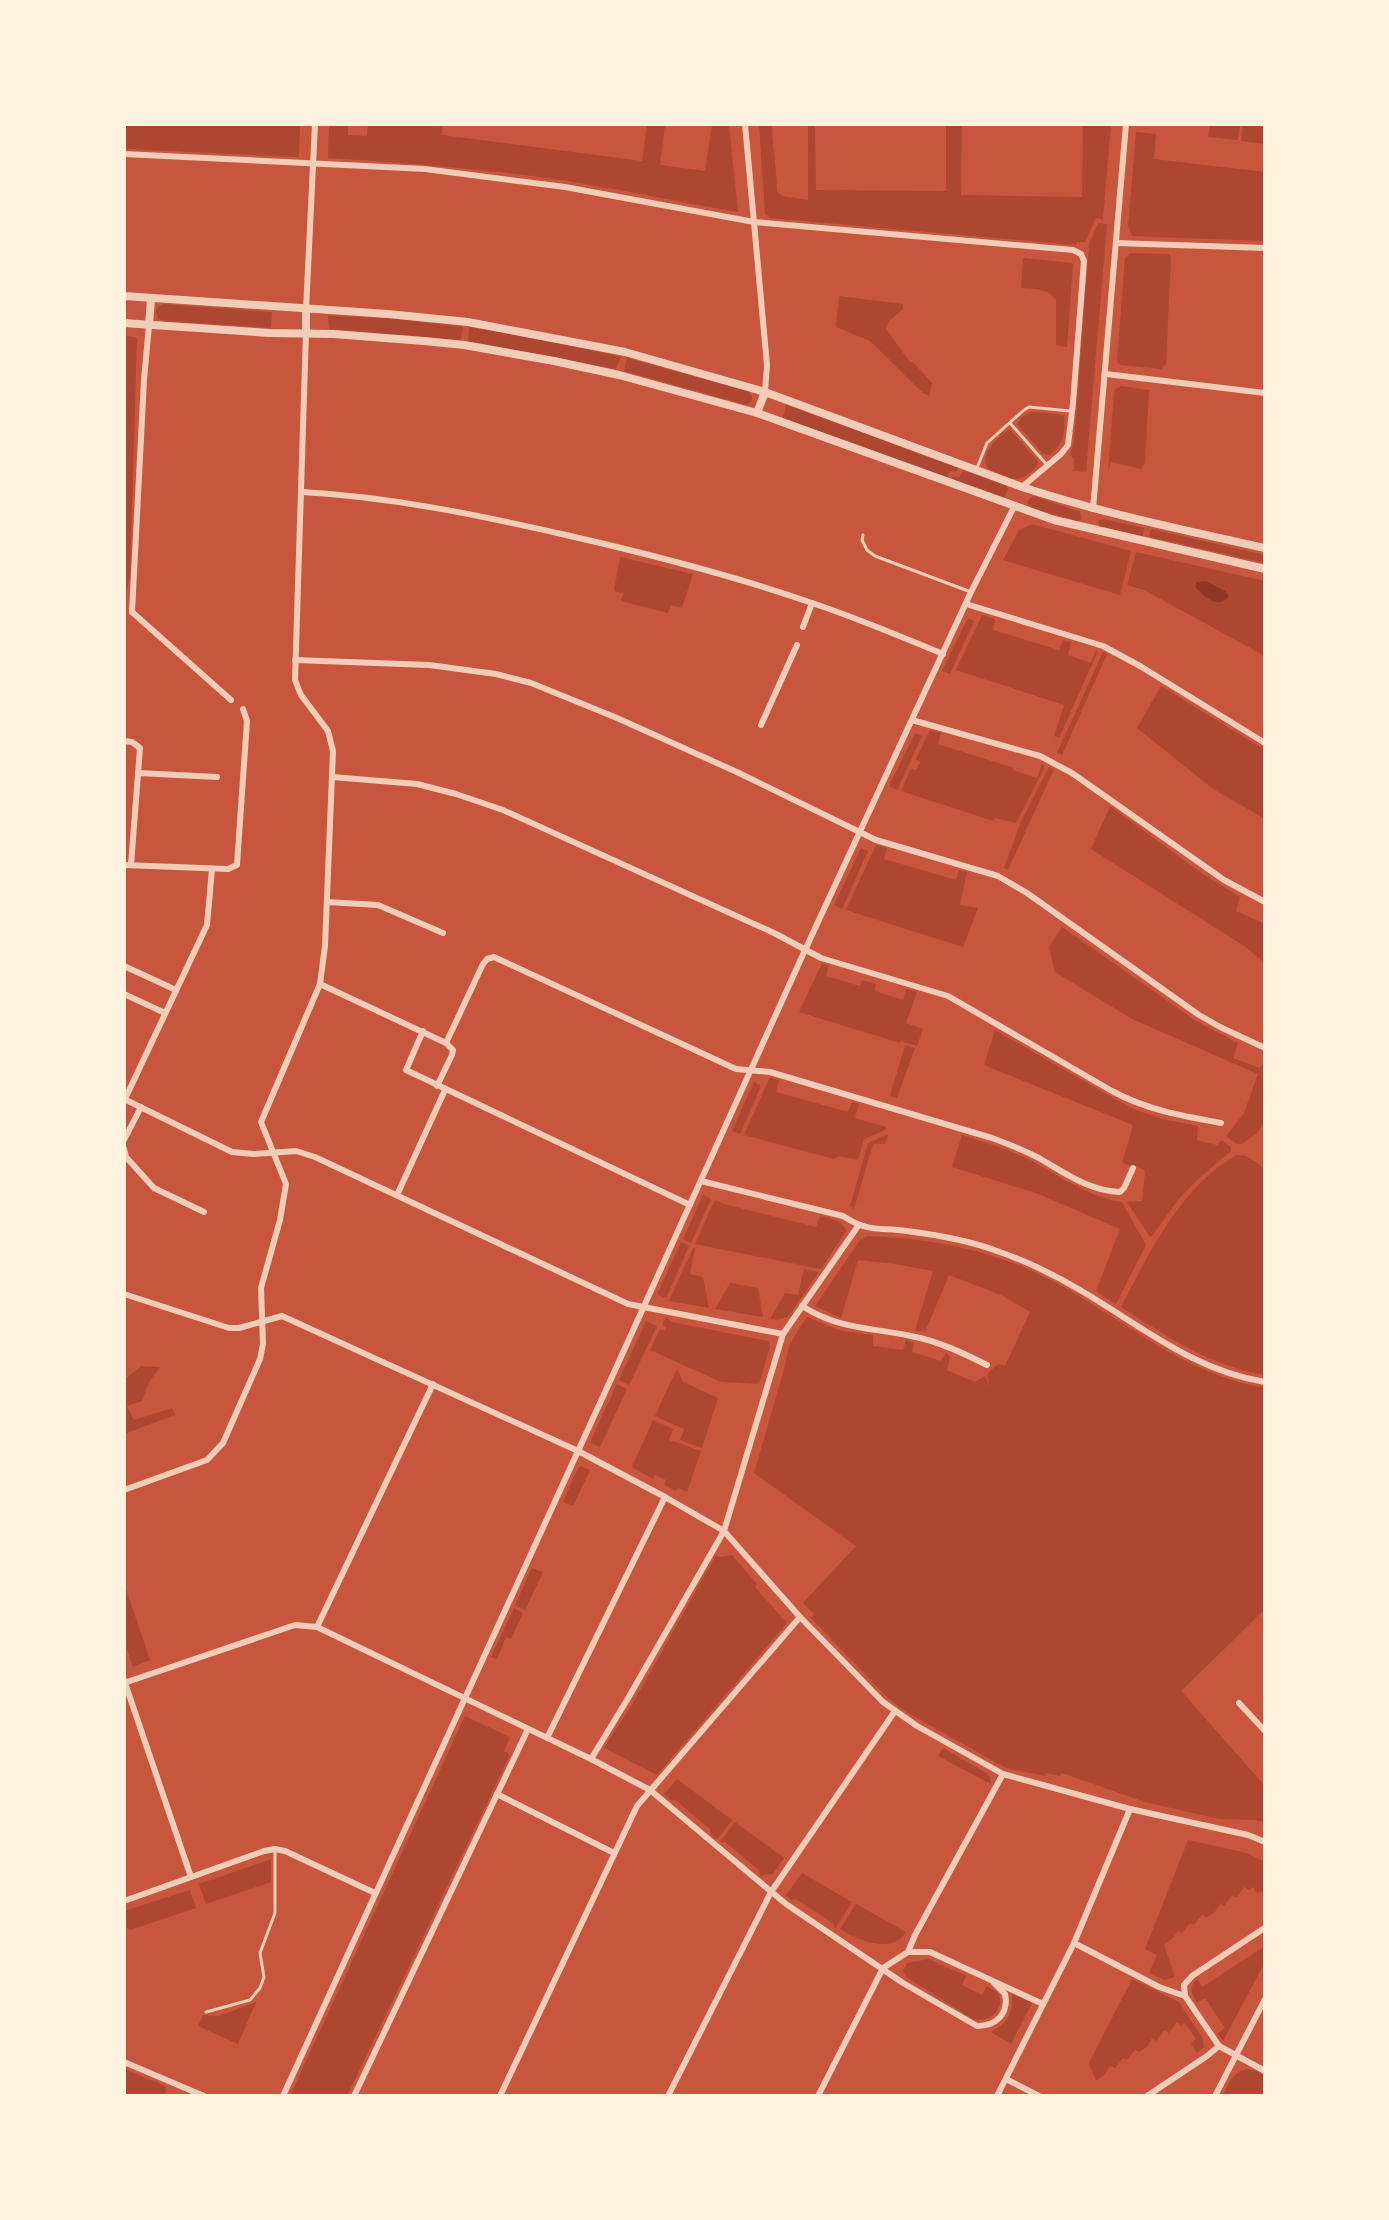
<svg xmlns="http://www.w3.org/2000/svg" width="1389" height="2220" font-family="Helvetica,sans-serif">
<rect width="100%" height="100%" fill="#c8553d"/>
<g fill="#ae4732">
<path d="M124 124H300L299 157 124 149Z"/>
<path d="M329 124H348V135L367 136 368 124H443L442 135 642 161 647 124H665L660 165 705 171 712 124H729L738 212C681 202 624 190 568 181 488 169 408 163 328 158Z"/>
<path d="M759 124H772C772 147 777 168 777 191L782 196 808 200V124H815L816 190 946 191V124H962L961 195 1082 197 1083 124H1111L1103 219 1096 218 1085 242H1077L1076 245 770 218 765 214Z"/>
<path d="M1210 124H1240L1238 140 1208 137Z"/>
<path d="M1243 124H1265V144L1241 141Z"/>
<path d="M1136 132 1156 134 1154 159 1265 172V241L1132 236 1128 226Z"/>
<path d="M1098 223 1107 224 1086 472 1074 471V459L1070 455 1074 442 1089 244Z"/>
<path d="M1130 253 1168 254 1171 257 1166 364 1161 369 1121 365 1117 362 1125 258Z"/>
<path d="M1023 258 1073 263 1067 347 1056 345V300C1048 288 1034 289 1021 288Z"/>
<path d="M839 296 903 304V309L889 321 886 329 910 362H913L932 383 929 396 923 393 870 341 836 327Z"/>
<path d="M164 304 272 312 271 328 164 321 159 319 156 311 159 306Z"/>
<path d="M328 316 388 318 463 327 461 340 329 329Z"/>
<path d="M469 327 560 343 621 357 616 369 468 341Z"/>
<path d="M124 335 137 338 130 576 126 594 124 596Z"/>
<path d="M627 358 748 391 752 397V401L747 405 743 404 624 371Z"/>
<path d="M1121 386 1149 390 1145 463 1141 469 1111 462 1108 472 1114 393 1115 389Z"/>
<path d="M786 405H787L958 468 956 472 950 471 947 478 783 418Z"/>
<path d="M1033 412 1064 415C1065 433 1064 443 1050 455L1043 454 1017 424 1022 417Z"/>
<path d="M1008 430H1010L1038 461 1036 468C1015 486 1012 478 988 469 979 453 996 440 1008 430Z"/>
<path d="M963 470 1006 486 1008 489 1004 498 952 479 954 476 959 478Z"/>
<path d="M1034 496 1080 512 1082 519 1078 521 1031 508 1027 503 1030 498Z"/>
<path d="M1103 519 1144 528 1143 536 1100 527 1098 521Z"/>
<path d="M1032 524 1131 551 1120 595 1003 560 1019 530Z"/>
<path d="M1151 529 1265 555V563L1149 537Z"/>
<path d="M1136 552 1265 581V656L1144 590 1127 585Z"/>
<path d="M620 557 693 574 682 608 671 605 668 613 621 601 623 593 614 591Z"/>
<path d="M982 615 995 619 993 630 1059 650 1063 640 1071 642 1068 655 1091 663 1096 650 1098 651 1059 738 1054 736 1064 705 956 670Z"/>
<path d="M968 618 974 621 950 674 942 671Z"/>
<path d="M1103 652 1107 654 1062 755 1057 753Z"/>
<path d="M1161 686 1265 750V819L1213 789 1137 728Z"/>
<path d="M930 730 941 733 938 744 1014 768 1013 770 1037 778 1042 764 1045 766 1016 823 995 818 993 821 901 791 911 769 916 770 920 762 916 759Z"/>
<path d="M915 733 922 736 897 790 889 786Z"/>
<path d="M1049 767 1054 769 1008 870 1004 868 1020 824Z"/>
<path d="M1110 806 1201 873 1240 897 1236 911 1265 924V963L1244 946 1091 849Z"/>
<path d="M876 845 887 848 884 859 956 880 959 870 967 872 960 905 978 908 963 947 846 910Z"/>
<path d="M861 848 868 851 842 909 834 905Z"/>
<path d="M1062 927 1196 1021 1238 1043 1233 1058 1260 1068 1265 1062V1122L1257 1133 1242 1144H1237L1226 1136 1244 1113 1258 1074 1132 1019 1055 972 1049 947Z"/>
<path d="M822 963 829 966 826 976 860 986 862 980 876 984 875 991 903 1000 906 989 917 992 906 1023 923 1029 917 1046 901 1041 900 1043 799 1012Z"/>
<path d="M995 1030 1133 1109 1162 1119 1198 1126 1197 1140 1217 1145 1222 1140 1231 1147V1151L1198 1179 1178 1200 1152 1236 1150 1237 1127 1202 1142 1201 1145 1172 1143 1169 1122 1163 1133 1125 984 1065Z"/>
<path d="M905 1045 915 1048 897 1098 890 1096Z"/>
<path d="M770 1077 779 1080 776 1092 848 1112 852 1102 859 1104 855 1118 886 1127 885 1130 864 1139 858 1160 838 1156 834 1159 744 1135Z"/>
<path d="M754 1082 761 1086 740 1134 732 1131Z"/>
<path d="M888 1134 885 1144H873L854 1209 850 1206 868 1143Z"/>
<path d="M962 1135C986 1143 1010 1150 1032 1161 1061 1177 1088 1197 1122 1202L1146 1245 1116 1304 1096 1291 1120 1229 1036 1193 952 1167Z"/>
<path d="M1237 1155 1246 1156 1265 1168V1375C1211 1366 1166 1336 1121 1307 1149 1253 1181 1186 1237 1155Z"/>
<path d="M703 1195 711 1199 691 1243 683 1239Z"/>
<path d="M715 1200 724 1204 816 1227 820 1216C830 1219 843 1219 846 1231L821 1269 695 1244Z"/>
<path d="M867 1236C934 1238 1001 1252 1060 1285 1130 1324 1184 1374 1265 1388V1609L1181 1691 1265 1786V1822L1254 1820 1219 1819 1145 1802 1062 1773 1060 1776 1046 1773 1045 1776 1006 1768 903 1710 889 1699 811 1618 814 1614 803 1603 856 1546 754 1473 786 1362C786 1345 798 1331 807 1317L841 1331 873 1335V1346L903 1350 906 1340 914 1343 912 1352 941 1361 946 1352 950 1357 947 1370 975 1382 985 1376 990 1387 987 1374 998 1364 1005 1366 1030 1312 1001 1295 949 1275 925 1332 915 1330 933 1271 895 1264 858 1260 841 1318 815 1306 860 1240Z"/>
<path d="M681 1242 689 1246 666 1298 658 1295V1293Z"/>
<path d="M693 1248H695L690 1274 703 1277 709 1308 669 1301Z"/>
<path d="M804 1269 819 1272 788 1317 776 1320 770 1319 785 1293 798 1295Z"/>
<path d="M730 1283 758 1288 763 1317 715 1309Z"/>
<path d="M666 1317 672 1322 768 1341 770 1347 759 1384 721 1382 650 1350 660 1329 665 1331 666 1327 662 1325Z"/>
<path d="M646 1321 657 1326 629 1385 619 1380Z"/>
<path d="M141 1366 160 1367 149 1382 142 1401 127 1406 134 1420 172 1408 175 1415 124 1434V1378H127Z"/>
<path d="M676 1370 678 1371 683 1382 718 1398 702 1448 680 1440 684 1429 655 1416Z"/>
<path d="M617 1384 627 1389 600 1447 591 1443V1440Z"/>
<path d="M653 1420 673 1429 669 1440 701 1451 687 1492 678 1488 676 1491 664 1485 666 1480 655 1475 653 1479 632 1467Z"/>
<path d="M581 1466 590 1470 573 1506 563 1502 577 1470Z"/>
<path d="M716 1555 720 1557 732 1555 757 1584 755 1587 787 1623 657 1775 604 1748 633 1703Z"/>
<path d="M532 1568 543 1572 525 1610 515 1605Z"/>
<path d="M124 1583 150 1660 133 1667 124 1641Z"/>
<path d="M514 1608 523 1613 511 1639 506 1637 497 1659 491 1657Z"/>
<path d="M465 1716 510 1737 504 1751 510 1755 347 2096H290Z"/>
<path d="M943 1748 986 1773 990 1777 991 1784 938 1756Z"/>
<path d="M677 1779 732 1820 717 1840 711 1835 710 1829 675 1800H670L664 1794Z"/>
<path d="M735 1822 784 1858 773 1874 763 1875 761 1877 759 1870 725 1842H720Z"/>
<path d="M1188 1840 1247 1853 1265 1862V1895L1262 1891 1257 1893 1253 1887 1249 1890 1244 1887 1236 1898 1232 1895 1224 1906 1220 1903 1215 1912 1207 1917 1202 1915 1194 1925 1190 1923 1182 1933 1178 1931 1173 1938 1164 1945 1175 1977 1164 1980 1149 1973 1157 1955 1145 1949Z"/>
<path d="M271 1859V1882L206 1904 199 1884Z"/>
<path d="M802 1873 852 1902 835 1929 834 1924 796 1899 791 1900 786 1895Z"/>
<path d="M190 1890 196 1908 130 1930 124 1925V1911Z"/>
<path d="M856 1904 906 1932C894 1955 856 1940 840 1929Z"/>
<path d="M1265 1946V1962L1223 2041 1217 2034 1225 2028 1205 1998 1197 2003C1192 1995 1188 1987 1197 1979L1202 1987Z"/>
<path d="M929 1959 966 1976 962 1985 982 1995 987 1986 997 1992 1001 2002C997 2015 987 2022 973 2019L906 1977 903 1971 907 1963Z"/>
<path d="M1132 1979 1179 2002 1203 2039 1204 2047 1197 2053 1191 2043 1196 2039 1185 2023 1181 2025 1177 2022 1169 2033 1164 2030 1157 2041 1152 2038 1147 2047 1139 2052 1135 2050 1127 2060 1123 2058 1115 2068 1110 2066 1105 2074 1096 2081 1089 2063Z"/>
<path d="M1012 1994 1032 2003 1011 2044 991 2032C1008 2023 1014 2012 1012 1994Z"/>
<path d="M256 2002 238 2044 198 2026 203 2015 219 2016Z"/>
<path d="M124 2069 165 2086 166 2092 163 2096H124Z"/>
<path d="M1248 2069 1257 2071 1265 2077V2096H1223C1229 2083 1232 2072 1248 2069Z"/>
</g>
<path fill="#8f3625" d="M1206 581 1225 591 1229 596C1219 610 1204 597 1196 588V582Z"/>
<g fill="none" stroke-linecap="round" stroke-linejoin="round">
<g stroke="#f1ccb7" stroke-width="3">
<path d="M1010 423 1047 465"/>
<path d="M977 468 987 443 1024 410 1029 407 1070 411"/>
<path d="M863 535 862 540 867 550 875 556 971 592"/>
<path d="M206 2012 250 2000 260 1988 264 1977 260 1953 275 1913V1849"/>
</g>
<g stroke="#f1ccb7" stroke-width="6">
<path d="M745 124 767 365 765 392"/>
<path d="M124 154 425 169 565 187 754 222 1073 250 1081 254 1084 261 1073 403 1068 445 1061 454 1022 487"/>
<path d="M1116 243 1265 248"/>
<path d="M306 310 315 124"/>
<path d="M1106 374 1265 393"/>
<path d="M302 492C392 497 478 515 566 535 649 554 732 575 812 603 857 618 900 636 943 654"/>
<path d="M1093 509 1126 124"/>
<path d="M966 604 1103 646 1140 666 1265 743"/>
<path d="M132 612 144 380 149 325"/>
<path d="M132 612 231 700"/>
<path d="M803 627 812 603"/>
<path d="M295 660 429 665 496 674 531 683 617 718 739 773 876 840 998 876 1027 893 1199 1015 1220 1027 1265 1048"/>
<path d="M912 720 1040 756 1072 773 1224 880 1265 902"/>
<path d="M761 725 797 645"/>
<path d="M124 741 132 742 140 748 131 865"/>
<path d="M138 773 217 777"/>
<path d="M332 777 417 784 456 794 503 810 774 933 821 958 948 996 1112 1091C1147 1110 1182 1116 1221 1123"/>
<path d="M124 865 228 869 237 865 247 721 243 709"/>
<path d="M327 902 378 905 443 933"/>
<path d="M124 966 176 990"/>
<path d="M320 984 446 1043"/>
<path d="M124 994 165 1013"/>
<path d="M423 1031 406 1070 690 1205"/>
<path d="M437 1086 452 1055 453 1050 446 1043 483 964 487 959 494 957 736 1069 770 1072 992 1138C1008 1144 1024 1150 1039 1158 1065 1173 1089 1191 1120 1192L1124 1188 1133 1168"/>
<path d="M124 1099 232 1152 254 1154 296 1151 315 1157 628 1304 783 1334"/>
<path d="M125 1099 207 925 212 869"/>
<path d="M124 1140 141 1107"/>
<path d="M124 1149 126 1157 154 1188 204 1212"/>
<path d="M701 1181 843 1216C869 1233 879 1227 907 1231 938 1235 968 1240 997 1251 1026 1261 1053 1274 1080 1290 1140 1325 1194 1371 1265 1382"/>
<path d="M397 1195 445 1090"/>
<path d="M124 1294 229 1328H239L282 1316 578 1451 665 1497 724 1531 800 1617 883 1702 917 1726 1003 1774 1130 1809 1248 1835 1265 1842"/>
<path d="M802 1306C840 1330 869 1327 911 1336 938 1341 963 1353 987 1365"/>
<path d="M124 1490 207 1460 223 1443 260 1359 263 1344 261 1288 280 1220 286 1184 261 1122 320 984 325 946 333 751 328 731 301 695 295 680 306 332"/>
<path d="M317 1627 433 1384"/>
<path d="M124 1680 191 1877"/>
<path d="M124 1683 295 1625 317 1627 591 1759 650 1790 786 1904 903 1983 977 2026C996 2026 1009 2014 1005 1994L994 1983"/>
<path d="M1239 1703 1265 1731"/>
<path d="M547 1738 665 1497"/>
<path d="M591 1759 627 1700 724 1531 783 1334 858 1226"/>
<path d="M497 1794 614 1853"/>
<path d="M124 1901 264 1851 275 1849 285 1851 375 1893"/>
<path d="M1074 1943 1159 1987 1185 1996 1219 2046 1265 2071"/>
<path d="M908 1952 915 1935 1003 1774"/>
<path d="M883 1968 908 1952H930L1043 2004"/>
<path d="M1185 1996 1184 1985 1192 1976 1263 1929"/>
<path d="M124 2062 204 2096"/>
<path d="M1006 2079 1039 2096"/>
<path d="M283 2096 616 1368 805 950 971 592 1014 507"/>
<path d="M354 2096 528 1729"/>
<path d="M500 2096 637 1806 800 1617"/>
<path d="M668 2096 771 1892 895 1711"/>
<path d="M818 2096 883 1968"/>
<path d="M997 2096 1074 1943 1130 1809"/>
<path d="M1147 2096 1207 2056 1219 2046"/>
<path d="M1215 2096 1265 1999"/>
</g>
<g stroke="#f1ccb7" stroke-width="8">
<path d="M124 296 388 314 468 322 625 352 765 392 1022 487C1102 513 1183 530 1265 548"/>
<path d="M124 323 269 333 333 334 424 341 464 345 554 361 619 375 757 413 1054 520 1265 569"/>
<path d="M149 325 151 298"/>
<path d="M306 332V310"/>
<path d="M757 413 765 392"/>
</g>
</g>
<rect width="1389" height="2220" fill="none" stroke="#fff3e0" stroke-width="252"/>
</svg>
